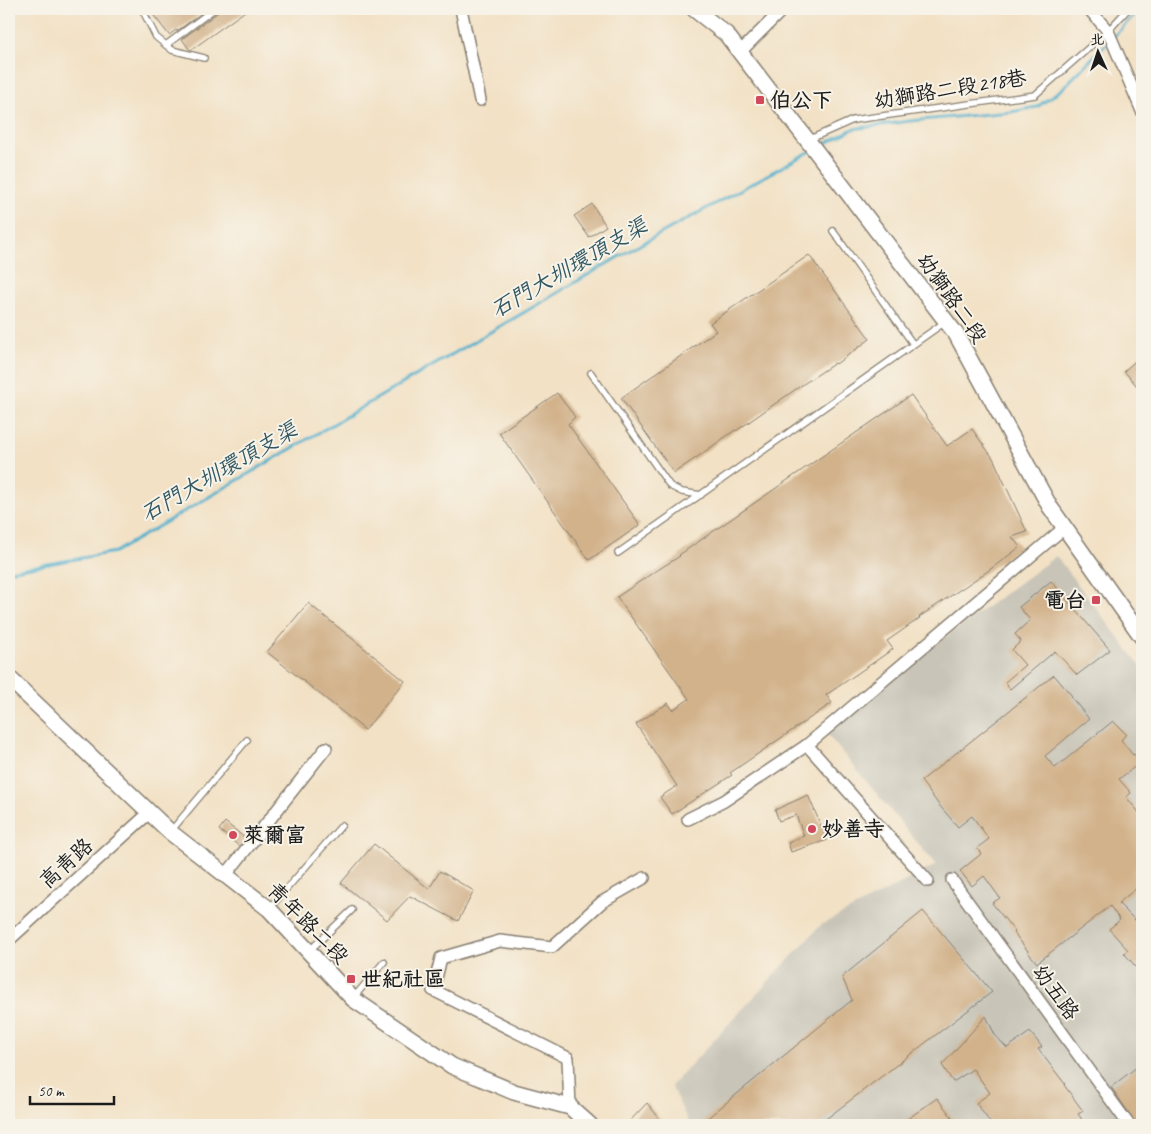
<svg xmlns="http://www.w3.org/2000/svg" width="1151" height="1134" font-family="Caveat,'LXGW WenKai TC',sans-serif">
<rect width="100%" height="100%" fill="#f7f3e8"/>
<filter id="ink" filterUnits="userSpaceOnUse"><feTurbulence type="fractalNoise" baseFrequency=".02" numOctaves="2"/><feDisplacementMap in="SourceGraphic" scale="10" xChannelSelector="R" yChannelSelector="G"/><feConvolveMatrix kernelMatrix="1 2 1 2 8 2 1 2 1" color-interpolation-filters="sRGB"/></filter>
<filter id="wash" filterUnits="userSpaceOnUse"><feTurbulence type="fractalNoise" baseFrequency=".0096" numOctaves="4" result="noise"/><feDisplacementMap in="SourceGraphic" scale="20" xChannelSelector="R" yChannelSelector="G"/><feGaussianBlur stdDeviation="1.12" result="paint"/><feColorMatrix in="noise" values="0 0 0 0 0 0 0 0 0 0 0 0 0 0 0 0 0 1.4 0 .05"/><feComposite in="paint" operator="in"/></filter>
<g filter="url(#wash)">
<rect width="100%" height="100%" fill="#f2e1c5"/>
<path fill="#c8c4b8" d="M1056 556 1142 668V1125H690L671 1086 821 925 936 865 822 728Z"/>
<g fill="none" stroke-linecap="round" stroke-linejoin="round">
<g stroke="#4dafcc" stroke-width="3">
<path d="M1113 37 1140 9"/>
<path d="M819 147 853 129 910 121 1011 112 1037 107 1062 89 1108 42"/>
<path d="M9 571 115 552 627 252 811 151"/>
</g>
</g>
<g id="blocks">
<g fill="#d2b28b">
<path d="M156 9H207L177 31 176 30 169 35 151 12Z"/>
<path d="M219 9H248L191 50 189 49 182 39 217 13Z"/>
<path d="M592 204 606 226 589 237 574 216Z"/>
<path d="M809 255 870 339 836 364 835 363 799 387 736 431 735 430 703 453 674 473 621 398 716 331 710 323Z"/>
<path d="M1142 355V392L1124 371Z"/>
<path d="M557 393 575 417 568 424 640 525 589 560 499 433Z"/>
<path d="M911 395 947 446 972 429 993 458 1027 532 1012 537 1020 547 988 571 919 617 920 618 887 641 893 649 826 695 832 703 730 773 732 775 672 814 660 797 677 786 636 724 668 703 673 710 689 699 617 597 645 578 680 556 679 555Z"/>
<path d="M1051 581 1110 650 1077 675 1055 651 1010 689 1005 682 1025 665 1012 650 1021 641 1015 634 1030 620 1019 607Z"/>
<path d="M308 603 405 681 365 730 267 652Z"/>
<path d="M1054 675 1072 696 1071 697 1089 719 1045 756 1055 768 1113 721 1126 734 1121 740 1133 755 1134 754 1141 762 1119 779 1131 793 1126 797 1142 816V884L1118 903 1142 927V962L1136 967 1124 953 1128 950 1109 929 1120 920 1110 906 1037 963 1028 952V951L1014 933 1015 932 992 903 1000 898 984 876 972 886 960 871 981 854 977 848 989 839 972 816 958 827 939 805 921 781Z"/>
<path d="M808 795 827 840 791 852 788 843 804 836 796 815 779 821 775 810Z"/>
<path d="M225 822 245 838 239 846 219 830Z"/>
<path d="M374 844 429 889 440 871 474 891 458 921 410 896 387 920 341 883Z"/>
<path d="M923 911 992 992 818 1125H699L852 1000 842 977Z"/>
<path d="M986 1016 995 1035 1007 1048 1030 1032 1042 1047 1038 1049 1065 1084 1064 1085 1083 1111 1078 1114 1083 1121 1078 1125H992L976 1103 990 1093 973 1069 953 1082 942 1065Z"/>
<path d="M1142 1063V1118L1136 1123 1111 1087Z"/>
<path d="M937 1098 958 1125H899Z"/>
<path d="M647 1103 665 1125H626Z"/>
</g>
</g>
</g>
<g filter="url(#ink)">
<use href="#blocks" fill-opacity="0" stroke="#877e70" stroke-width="1"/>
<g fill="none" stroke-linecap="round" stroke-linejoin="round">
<defs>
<g id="service">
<path d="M142 9 156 37 172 50 204 58"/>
<path d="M166 45 214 9"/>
<path d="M810 139 853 120 1035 95 1108 31 1128 9"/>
<path d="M833 231 913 344"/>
<path d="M591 373 670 486 682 492 701 495"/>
<path d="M618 553 945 322"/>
<path d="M171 831 247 740"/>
<path d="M269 909 342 825"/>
<path d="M310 950 352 910"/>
<path d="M354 997 384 962"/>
</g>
<g id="minor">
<path d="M461 9 480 100"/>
<path d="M1089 9 1108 31 1142 111"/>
<path d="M740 52 783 9"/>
<path d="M807 745 928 881"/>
<path d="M688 819 724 801 807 745 1064 528"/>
<path d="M225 876 326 748"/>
<path d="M952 880 1129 1125"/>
<path d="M9 940 149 813"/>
<path d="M570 1107 568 1058 433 990 441 958 500 941 552 947 602 902 644 878"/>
</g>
<g id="tertiary">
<path d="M694 9 726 34 956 334 1050 507 1142 637"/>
<path d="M9 678 170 832 269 909 353 999 452 1066 514 1092 570 1107 590 1125"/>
</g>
</defs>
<use href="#service" stroke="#877e70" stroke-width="8"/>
<use href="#minor" stroke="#877e70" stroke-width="14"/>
<use href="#tertiary" stroke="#877e70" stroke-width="18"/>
<use href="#service" stroke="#fff" stroke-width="5.5"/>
<use href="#minor" stroke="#fff" stroke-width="11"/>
<use href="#tertiary" stroke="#fff" stroke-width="15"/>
</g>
</g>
<g fill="#d1495b" stroke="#f7f3e8" stroke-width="2">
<rect x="755" y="95" width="10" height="10" rx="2.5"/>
<rect x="1091" y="595" width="10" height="10" rx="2.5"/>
<circle cx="812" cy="829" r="5"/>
<circle cx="233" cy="835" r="5"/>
<rect x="346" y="974" width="10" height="10" rx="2.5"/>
</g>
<g text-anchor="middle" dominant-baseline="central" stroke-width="4" stroke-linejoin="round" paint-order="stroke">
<g font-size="21" fill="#1c1c1c" stroke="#f7f3e8">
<text transform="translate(950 89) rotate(-9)">幼獅路二段218巷</text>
<text transform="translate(952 298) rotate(55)">幼獅路二段</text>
<text transform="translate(66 863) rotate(-42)">高青路</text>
<text transform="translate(308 923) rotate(45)">青年路二段</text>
<text transform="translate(1056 992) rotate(54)">幼五路</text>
</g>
<g font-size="21" font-weight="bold" fill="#1c1c1c" stroke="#f7f3e8" text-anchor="start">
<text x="770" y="100">伯公下</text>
<text x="1086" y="600" text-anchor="end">電台</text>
<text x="822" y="829">妙善寺</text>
<text x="243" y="835">萊爾富</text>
<text x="361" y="979">世紀社區</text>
</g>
<g font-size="22" font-style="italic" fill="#305762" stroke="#f7f3e8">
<text transform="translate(569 268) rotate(-30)">石門大圳環頂支渠</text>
<text transform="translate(219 472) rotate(-30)">石門大圳環頂支渠</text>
</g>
</g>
<rect width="1151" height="1134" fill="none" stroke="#f7f3e8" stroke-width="30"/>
<g transform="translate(1098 52) rotate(357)" stroke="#f7f3e8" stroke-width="4" paint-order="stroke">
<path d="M0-4L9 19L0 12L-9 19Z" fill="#1c1c1c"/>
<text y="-8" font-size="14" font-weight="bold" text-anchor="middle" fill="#1c1c1c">北</text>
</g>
<path d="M30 1096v8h84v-8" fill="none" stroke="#1c1c1c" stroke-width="2.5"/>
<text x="38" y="1096" font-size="15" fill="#1c1c1c" stroke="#f7f3e8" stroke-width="4" paint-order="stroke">50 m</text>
</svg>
